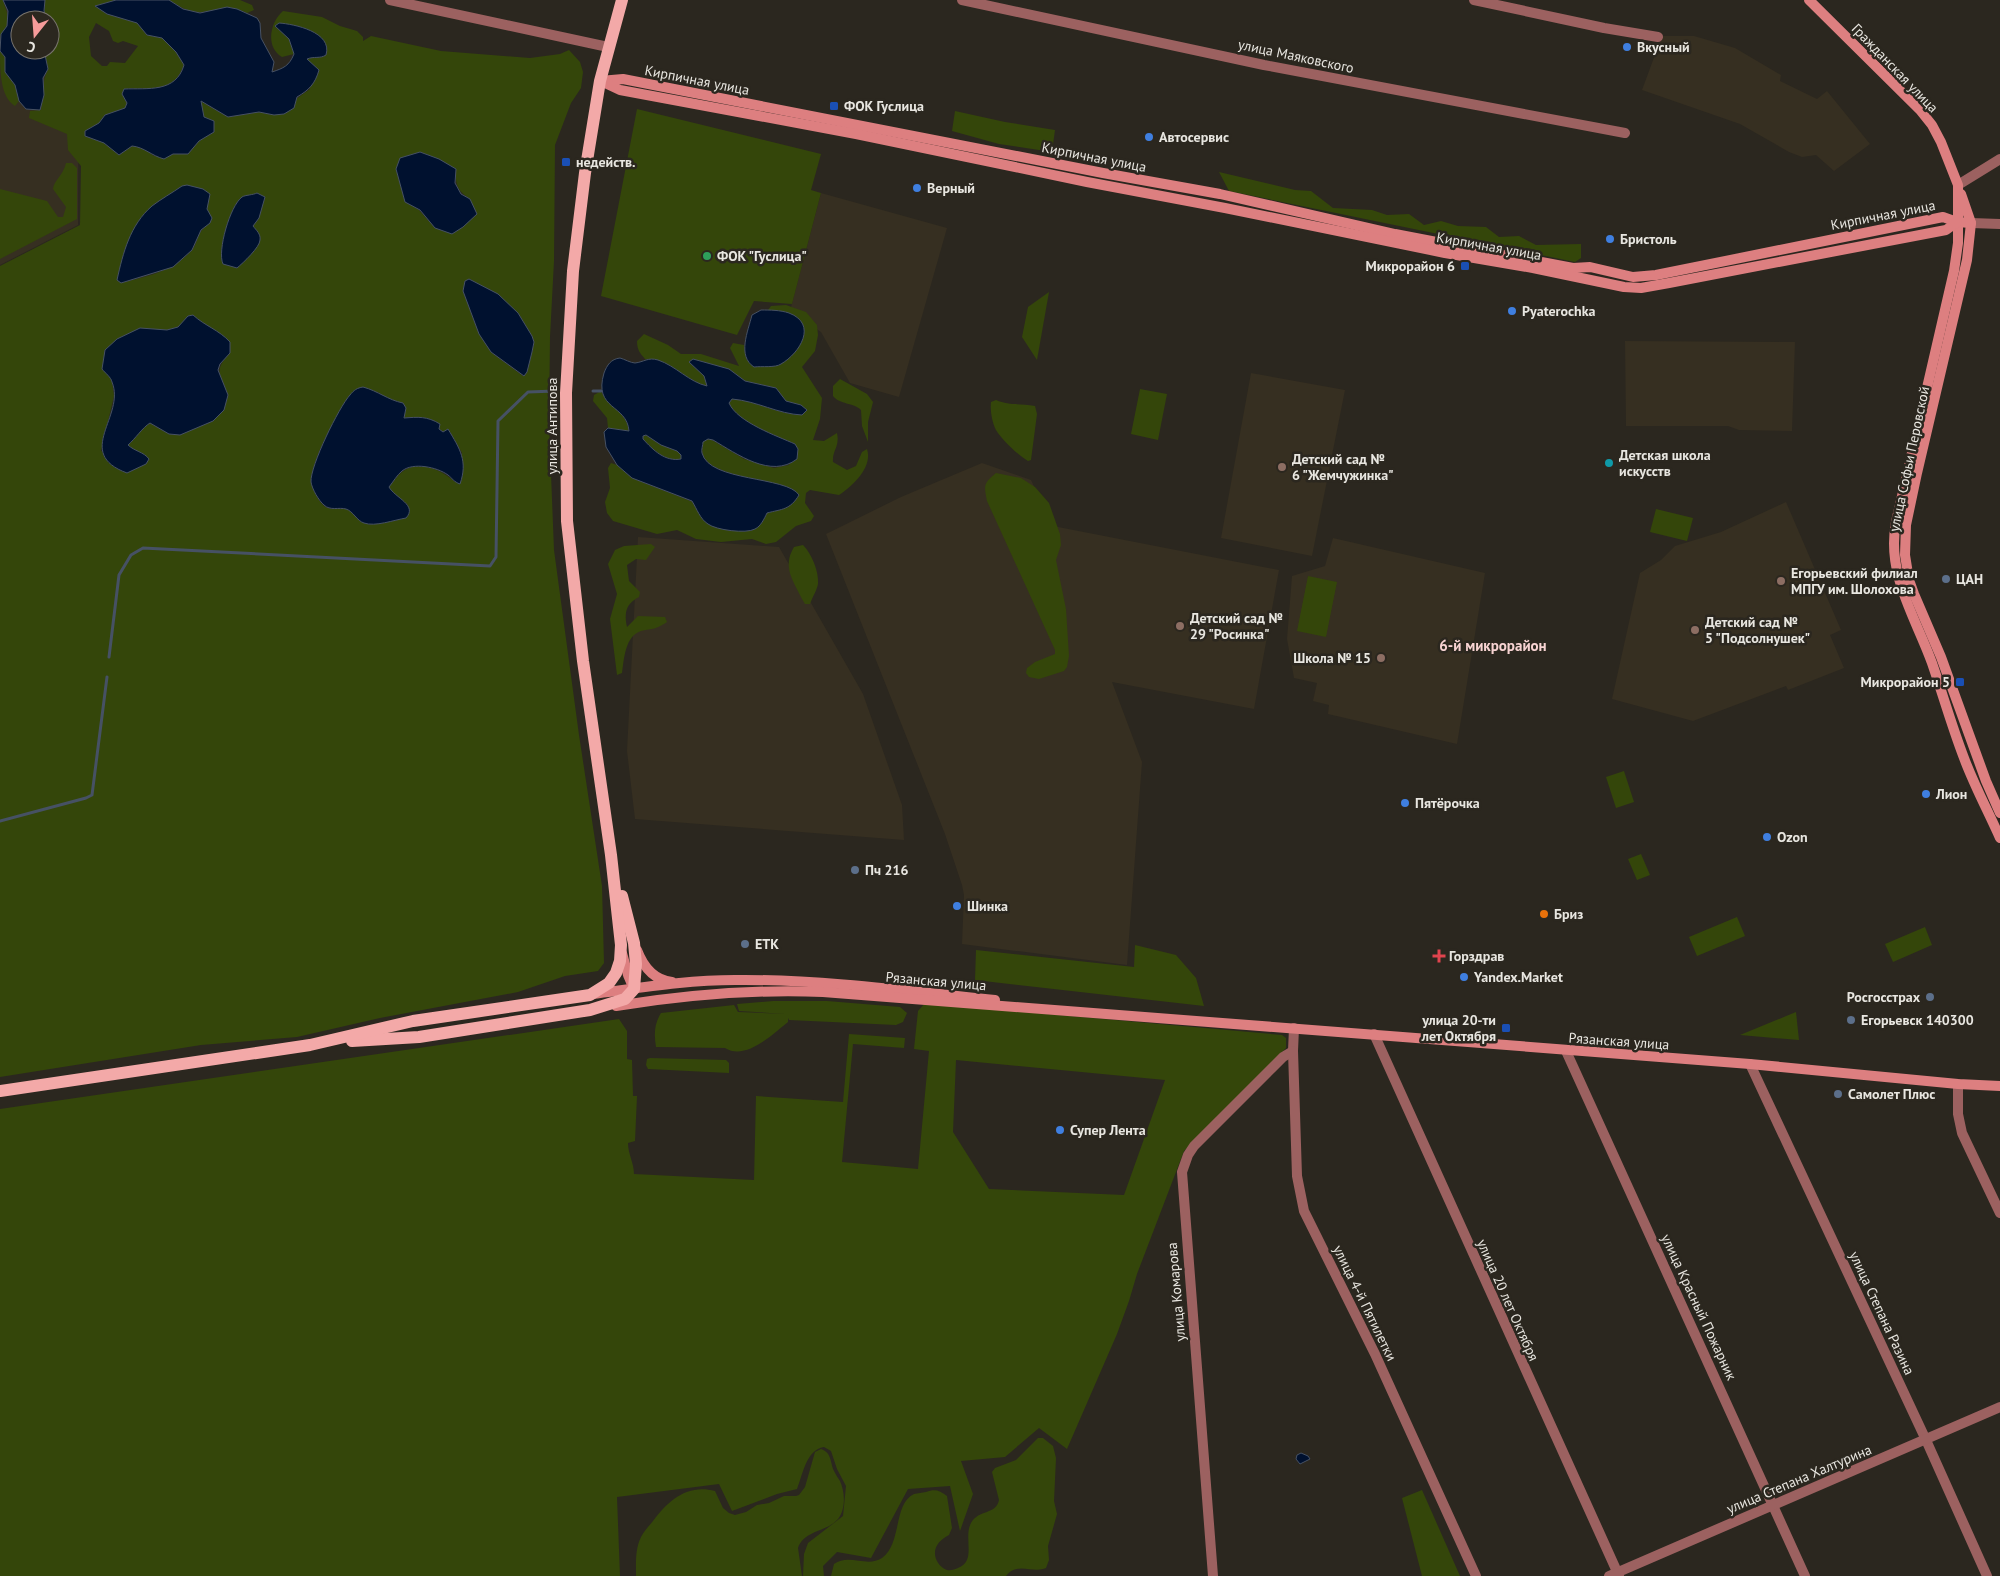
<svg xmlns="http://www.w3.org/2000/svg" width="2000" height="1576" font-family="'PT Sans',sans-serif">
<rect width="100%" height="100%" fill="#2b271f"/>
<g fill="#362f21" fill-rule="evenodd">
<path d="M0 0H79L78 225 0 265ZM20 20H50V50H20Z"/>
<path d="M1662 36H1694L1735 48 1781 75 1780 81 1817 99 1827 91 1870 144 1834 171 1816 155 1802 157 1789 152 1740 124 1642 90Z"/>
<path d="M821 193 947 228 899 397 850 383 821 332 790 311Z"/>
<path d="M1625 341 1795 342 1792 431 1739 430 1728 426H1626Z"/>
<path d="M1251 373 1345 390 1312 556 1221 538Z"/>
<path d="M982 463 1031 480 1053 526 1279 570 1254 709 1112 682 1142 762 1127 965 962 944 964 895 962 885 945 834 826 534 901 497Z"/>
<path d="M1786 502 1841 630 1830 635 1844 668 1788 690 1786 686 1693 721 1612 699 1640 573 1661 560 1675 546 1721 532Z"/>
<path d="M638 537 779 547 863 694 902 805 904 840 635 819 627 751Z"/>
<path d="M1333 538 1485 573 1457 744 1328 714 1329 705 1313 701 1317 683 1294 678 1287 639 1292 576 1325 566Z"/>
</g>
<g fill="#34460a" fill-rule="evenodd">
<path d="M0 0H3C5 9 11 18 6 27 3 32 1 33 0 38Z"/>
<path d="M45 0H116L95 6 107 14 137 23 147 35 162 38 176 52 184 64C176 93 148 88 124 89L122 94 127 103 125 108 105 115 99 123 85 131V136L104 143 119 155 132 146 142 147 154 156 188 153 199 141 213 132 204 117 200 101 228 117 259 112 274 115 310 89 307 59 312 57H322L276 26 290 39 294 54 282 57C265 47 270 22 283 11L322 17 340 26 357 31 363 37V41L371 36 441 51 530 58 560 54 569 50 580 62 583 72 581 88 571 103 555 145 554 261 550 337 549 423 554 550 579 735 602 886 604 963 598 971 565 976 518 992 380 1018 297 1037 201 1045 0 1077V266L80 225 81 166 68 150 67 134 29 118 30 111 41 110C43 96 42 81 48 69L44 50H50V20H47L44 11ZM96 23 109 31 113 41 118 43 123 41 138 46 125 63 110 62 107 66H102L91 56 89 37ZM396 169H456C455 184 457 191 470 199L435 228 419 210 405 201ZM210 223C194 234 200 241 191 251 172 272 147 276 121 283ZM470 279 518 313 532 336 534 342 532 352 527 372 523 376 491 352 479 334 463 291ZM193 315 230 353C213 371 220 374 228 395L169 434 150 423C143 427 135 439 128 445L136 452 145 455 101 451 114 396 112 381 140 328C152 329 167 333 177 327 184 323 185 316 193 315ZM378 392 388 399 403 403 404 418 420 417 444 432 449 430 462 453 455 482C443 470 417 459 402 472 397 476 393 482 389 487L392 492 408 505 364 523C359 519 354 513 349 510 341 506 330 512 323 505 318 500 311 487 312 480 313 454 337 417 350 395Z"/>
<path d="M169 0H240L252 5 254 10 247 13C227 4 221 11 201 12 189 13 179 6 169 0Z"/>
<path d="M0 51 5 57V72L15 85 19 101 15 106C0 97 0 70 0 51Z"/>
<path d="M637 109 821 154 811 190 821 193 792 304 754 301 737 335 601 296Z"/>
<path d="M955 111 1005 122 1055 130 1052 152 999 144 952 131Z"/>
<path d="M66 163H72L77 168V219L0 259V189L47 201 58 217H63L66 207 53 189C54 180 63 176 66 163Z"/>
<path d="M1219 172 1295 190 1311 191 1333 208 1372 210 1387 215 1409 214 1424 225 1441 221 1458 226 1486 227 1499 237 1519 236 1536 245 1581 244V258L1575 262 1229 191Z"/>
<path d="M1049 292 1037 360 1022 337 1028 307Z"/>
<path d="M786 305 806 312 817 325 818 335 815 351 802 367 822 398 820 419 813 440 824 441 837 433C840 447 832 450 833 462L847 470 856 466 862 452 867 449C873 467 853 486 839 495L810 490 806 493 805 503 814 516 811 521 796 526 776 542 766 544 752 539 721 542 696 539 677 530 657 534 613 521 607 513 605 502 610 488 608 468 611 463 617 465 632 478 693 502 702 519 762 523 767 513 789 507 791 488C774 484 715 474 706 460 701 454 702 449 703 442L707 439 712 440 744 459 774 468 789 465 795 444C777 436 737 423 729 403L732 399C756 401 778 414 802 415L806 410 801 405 786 401 776 388 745 381 729 369 689 362 704 376 708 386C684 381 672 360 645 359 640 353 637 350 637 341L644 334 668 345 681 354H701L739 366 730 348 733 343 744 345 747 360 775 310H768L771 306Z"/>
<path d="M840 379 867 394 873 402 868 422V442L862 426 861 410C853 402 840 405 833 396V386Z"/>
<path d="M1140 389 1167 394 1158 440 1131 434Z"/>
<path d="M601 391C607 406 628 413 629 431L608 428 607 418 593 401 594 395Z"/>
<path d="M996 400C1010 406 1021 403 1035 406L1037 414 1031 460 1028 461C1019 456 1001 439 996 430 992 422 990 410 991 402Z"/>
<path d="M646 435 661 445 677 451 681 455V460C665 461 653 450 643 439V436Z"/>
<path d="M996 473 1021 478 1035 487 1049 503 1060 534 1061 545 1056 560 1066 609 1069 656 1067 667 1064 671 1039 679 1029 677 1026 673 1027 668 1035 662 1055 654V650L987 501C984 485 983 484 996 473Z"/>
<path d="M1656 509 1693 518 1687 541 1650 532Z"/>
<path d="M651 544 655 547 646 560 636 559 627 565 629 581 640 592 639 597C626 604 624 612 627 627L638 616 665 617 667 622C655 630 654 628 641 631 625 636 624 659 622 673L617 675 610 619 617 594 608 564 615 550 624 546Z"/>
<path d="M803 545C812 554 819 572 818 584 817 590 812 598 810 604H805L802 599C793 580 782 567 794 547Z"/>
<path d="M1308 576 1337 582 1326 637 1297 631Z"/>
<path d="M1624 771 1634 802 1616 808 1606 777Z"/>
<path d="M1641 854 1650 875 1637 880 1628 859Z"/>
<path d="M1737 917 1745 936 1697 956 1689 937Z"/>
<path d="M1925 927 1932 945 1893 962 1885 944Z"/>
<path d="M1135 945 1176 955 1196 978 1204 1006 975 980 976 950 1134 967Z"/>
<path d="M773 1001H827L900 1007 907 1013 903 1022 896 1025 789 1020 788 1018V1022C773 1034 746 1061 725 1048L656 1047C654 1035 654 1024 661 1013L734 1005 738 1012 786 1014 739 1011 737 1004Z"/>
<path d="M925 1003 1282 1035 1286 1038V1048L1184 1151 1137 1274 1129 1301 1117 1334 1067 1449 1039 1428 1005 1457 961 1461 973 1494 960 1531 950 1486 908 1489 871 1558 837 1552 823 1566 824 1576H803L804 1554 808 1543 843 1516 846 1486 837 1469 831 1451 824 1447C806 1450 803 1474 797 1489L777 1494 732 1511 719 1484 617 1497 620 1576H0V1109L619 1019 627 1031V1059L632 1060 633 1096H637L635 1141 628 1143C628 1154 634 1163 634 1174L754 1180 756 1096 843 1102 849 1034 905 1038 904 1048 853 1044 842 1162 918 1169 929 1051 914 1049 918 1011ZM956 1060 1165 1080 1124 1195 989 1189 953 1132Z"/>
<path d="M1796 1012 1799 1040 1740 1035Z"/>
<path d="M650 1058 726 1060 729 1063V1073L648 1069 646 1065 647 1059Z"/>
<path d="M1038 1438H1043L1053 1446 1056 1458 1054 1501 1057 1514 1048 1546 1049 1560 1046 1568C1033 1574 1017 1561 1006 1576H831L834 1564C849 1553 867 1568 882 1558 902 1544 893 1504 914 1494 918 1493 922 1493 926 1492 935 1489 939 1490 947 1496L952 1528 949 1535C940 1540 932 1547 936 1559 938 1564 942 1568 947 1570 951 1571 955 1569 958 1568 977 1561 963 1538 971 1523 979 1509 996 1515 999 1500L992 1472 995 1468 1016 1460Z"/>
<path d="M821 1449C832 1453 830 1462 834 1471 836 1475 838 1478 840 1481 845 1492 846 1509 838 1519 827 1532 804 1530 798 1548L802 1576H636C636 1563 635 1549 641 1537 644 1531 649 1526 653 1521 669 1500 687 1484 715 1491L723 1508 729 1513 735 1515 746 1512 757 1505 769 1503 784 1496H796L799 1495 805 1487 815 1452Z"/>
<path d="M1422 1490 1460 1576H1422L1402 1498Z"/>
</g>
<g fill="#00112f" stroke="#465164" fill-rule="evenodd">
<path d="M3 0H45L44 11 47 20H20V50H44L48 69 43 78 44 95 40 110 26 109 19 101 15 85 5 72V57L0 51 1 34 7 26 8 11Z"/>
<path d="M116 0H169L183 9 200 13 227 7 237 9 257 18 260 23 261 38 274 62 272 72C284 68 289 66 294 54L289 39 275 26 279 23C294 24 333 32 326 55 320 59 314 56 307 59L319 70C315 84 309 90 297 97L294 108 284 114 274 115 259 112 228 117 201 101 204 117 214 121V132L199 141 188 154H173L164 159C152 156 144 147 132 146L119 155 104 143 85 136V131L99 123 105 115 125 108 127 103 122 94 124 89C148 88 176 93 184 65L176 52 162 38 147 35 137 23 107 14 95 6Z"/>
<path d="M420 152 439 159 456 169 455 183 461 194 470 199 477 214 463 227 452 234 435 228 420 210 405 202 396 169 400 158Z"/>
<path d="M187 185 203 189 210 194 207 209 212 218 210 223 201 230 192 250 173 267 121 283 117 280C123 253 130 225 152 206 161 199 172 193 182 186Z"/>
<path d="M257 193 265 197 259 218 253 226C256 230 261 234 260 240 260 247 243 263 237 268L223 264C217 251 230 206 242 197 245 195 253 195 257 193Z"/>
<path d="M469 279 498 294 518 313 532 336 534 342 532 352 527 372 524 376 491 352 479 334 463 291 465 281Z"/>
<path d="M761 310C770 310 780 310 789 313 818 324 800 353 781 364 775 368 762 366 754 367 737 356 748 331 752 315Z"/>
<path d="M193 315C205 326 219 330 230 342V353L220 364 218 370 228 395 224 410 213 421 180 435 169 434 150 423C143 427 135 439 128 445 134 451 144 452 149 459L146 464 127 473C73 453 126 416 112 382 111 377 105 373 102 369L105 350 117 339 140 328 167 330 178 327 188 316Z"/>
<path d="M620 358C624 359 631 363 635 363 644 362 648 357 658 360 676 366 689 382 707 386L704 376 689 362 693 359 729 369 745 381 776 388 786 401 801 405 807 410 802 415C778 414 757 401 732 399L729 403C737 422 777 436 795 444L798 449 797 459C771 479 737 454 713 440L708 439 703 442C703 445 701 450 702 453 709 482 787 476 799 495 790 510 782 509 767 513 764 519 761 526 755 529 746 534 716 530 708 524 700 519 697 509 692 501L632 478 617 465 606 447 604 432 608 428 629 431C627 404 593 410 604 373 607 365 611 359 620 358ZM646 435 661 445 677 451 681 455V459C665 462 653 450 643 439V436Z"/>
<path d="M363 387C378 391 388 400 403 403L406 408 404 418C418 417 427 416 440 424L439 429 443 432 448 429C460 449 468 461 460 484 454 482 452 478 448 475 437 467 413 462 402 471 397 475 393 482 389 487 395 498 418 505 406 518 394 520 375 527 364 523 357 521 353 511 346 509 339 507 330 511 324 505 319 501 312 489 311 482 310 466 339 407 350 395 354 390 357 388 363 387Z"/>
<path d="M1301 1453 1308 1456 1310 1459 1300 1464 1296 1459 1297 1455Z"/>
</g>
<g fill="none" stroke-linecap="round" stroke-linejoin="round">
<g stroke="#465164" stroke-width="3">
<path d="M593 391H601"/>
<path d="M109 657 119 575 131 555 143 548 490 566 496 557 498 421 528 392 555 391"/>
<path d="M0 821 86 798 92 795 107 677"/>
</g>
<g stroke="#9c6160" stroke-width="10">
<path d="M390 0 608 47"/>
<path d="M962 0 1264 65 1625 133"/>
<path d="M1474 0 1604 28 1658 37"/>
<path d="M1958 185 2000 159"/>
<path d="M1971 223 2000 224"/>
<path d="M1294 1028 1293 1051 1297 1176 1304 1211 1375 1354 1476 1576"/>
<path d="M1374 1034 1619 1576"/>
<path d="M1566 1051 1805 1576"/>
<path d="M1750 1064 1926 1440 1987 1576"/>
<path d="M1958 1084V1114L1962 1133 2000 1213"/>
<path d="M1213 1576 1182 1172 1188 1155 1194 1146 1283 1057 1293 1051"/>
<path d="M1609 1576 2000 1407"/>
</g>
<g stroke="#dd7f80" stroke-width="10">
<path d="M1809 0 1920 110 1932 125 1941 142 1958 185V243L1954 271 1896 522C1886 574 1915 616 1932 663 1943 695 1952 727 1964 758 1974 785 1988 811 2000 838"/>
<path d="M600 81 623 79 1103 173 1220 194 1395 234 1573 268 1590 267 1633 277 1656 275 1943 217 1957 222 1971 223"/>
<path d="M603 82 620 90 856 134 1087 182 1225 208 1445 253 1533 268 1624 287 1641 288 1669 283 1946 230 1957 222"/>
<path d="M1961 194 1971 223 1967 260 1917 473 1906 525 1905 555 1909 580 1914 594 1941 657 1986 781 2000 813"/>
<path d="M637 950C643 966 654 980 672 982"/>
<path d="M622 953 628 975 634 989"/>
<path d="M592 994C639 988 687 980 735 980 820 979 910 991 995 1000"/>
<path d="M616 1006C685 995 753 989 823 992L1750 1064 1958 1084 2000 1086"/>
</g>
<g stroke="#f3a9a8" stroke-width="12">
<path d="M352 1041 419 1037 590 1010 625 999 634 989 636 964 634 943 622 896"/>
<path d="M0 1091 310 1045 413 1021 590 995 609 983 616 973 620 961 621 945 611 855 583 661 567 521 566 393 573 271 585 173 600 81 622 0"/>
</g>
</g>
<g fill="#3f7fe0" stroke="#2b271f" stroke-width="2">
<circle cx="1627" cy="47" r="5"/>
<circle cx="1149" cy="137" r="5"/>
<circle cx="917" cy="188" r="5"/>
<circle cx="1610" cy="239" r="5"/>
<circle cx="1512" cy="311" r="5"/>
<circle cx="1926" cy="794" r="5"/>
<circle cx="1405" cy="803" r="5"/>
<circle cx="1767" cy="837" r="5"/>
<circle cx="957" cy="906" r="5"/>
<circle cx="1464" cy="977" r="5"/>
<circle cx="1060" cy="1130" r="5"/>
</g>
<g fill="#1a4fb4" stroke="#2b271f" stroke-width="2">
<rect x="829" y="101" width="10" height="10" rx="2.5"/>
<rect x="561" y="157" width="10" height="10" rx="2.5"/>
<rect x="1460" y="261" width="10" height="10" rx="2.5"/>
<rect x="1955" y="677" width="10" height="10" rx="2.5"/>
<rect x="1501" y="1023" width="10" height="10" rx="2.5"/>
</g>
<circle fill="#2e9e5b" stroke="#2b271f" stroke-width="2" cx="707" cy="256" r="5"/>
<circle fill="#0f9aa8" stroke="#2b271f" stroke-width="2" cx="1609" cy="463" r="5"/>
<g fill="#8d6e63" stroke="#2b271f" stroke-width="2">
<circle cx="1282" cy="467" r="5"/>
<circle cx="1781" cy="581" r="5"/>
<circle cx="1180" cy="626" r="5"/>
<circle cx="1695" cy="630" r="5"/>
<circle cx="1381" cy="658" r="5"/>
</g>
<g fill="#5c6f8a" stroke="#2b271f" stroke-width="2">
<circle cx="1946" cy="579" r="5"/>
<circle cx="855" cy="870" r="5"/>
<circle cx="745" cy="944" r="5"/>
<circle cx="1930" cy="997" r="5"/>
<circle cx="1851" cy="1020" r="5"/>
<circle cx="1838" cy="1094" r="5"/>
</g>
<circle fill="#e8710a" stroke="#2b271f" stroke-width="2" cx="1544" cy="914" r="5"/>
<path fill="#e0444e" stroke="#2b271f" stroke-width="2" d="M1436.5 948.5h5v5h5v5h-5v5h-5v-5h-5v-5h5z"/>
<g text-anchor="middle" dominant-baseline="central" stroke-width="5" stroke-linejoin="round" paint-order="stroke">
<g font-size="14" font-weight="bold" fill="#e8e6e0" stroke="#2b271f" text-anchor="start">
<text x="1637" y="47">Вкусный</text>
<text x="844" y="106">ФОК Гуслица</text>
<text x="1159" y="137">Автосервис</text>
<text x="576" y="162">недейств.</text>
<text x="927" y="188">Верный</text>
<text x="1620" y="239">Бристоль</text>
<text x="717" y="256">ФОК "Гуслица"</text>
<text x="1455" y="266" text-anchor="end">Микрорайон 6</text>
<text x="1522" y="311">Pyaterochka</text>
<text x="1619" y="455">Детская школа<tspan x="1619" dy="16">искусств</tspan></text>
<text x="1292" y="459">Детский сад №<tspan x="1292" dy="16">6 "Жемчужинка"</tspan></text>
<text x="1791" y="573">Егорьевский филиал<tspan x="1791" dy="16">МПГУ им. Шолохова</tspan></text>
<text x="1956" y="579">ЦАН</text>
<text x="1190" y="618">Детский сад №<tspan x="1190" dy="16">29 "Росинка"</tspan></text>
<text x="1705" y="622">Детский сад №<tspan x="1705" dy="16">5 "Подсолнушек"</tspan></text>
<text x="1371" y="658" text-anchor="end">Школа № 15</text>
<text x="1950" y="682" text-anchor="end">Микрорайон 5</text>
<text x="1936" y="794">Лион</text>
<text x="1415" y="803">Пятёрочка</text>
<text x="1777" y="837">Ozon</text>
<text x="865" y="870">Пч 216</text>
<text x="967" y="906">Шинка</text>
<text x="1554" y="914">Бриз</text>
<text x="755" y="944">ЕТК</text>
<text x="1449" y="956">Горздрав</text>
<text x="1474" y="977">Yandex.Market</text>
<text x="1920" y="997" text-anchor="end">Росгосстрах</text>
<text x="1496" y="1020" text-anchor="end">улица 20-ти<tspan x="1496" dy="16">лет Октября</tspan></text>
<text x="1861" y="1020">Егорьевск 140300</text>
<text x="1848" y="1094">Самолет Плюс</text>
<text x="1070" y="1130">Супер Лента</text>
</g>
<g font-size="14" fill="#e8e6e0" stroke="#2b271f">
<text transform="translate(1296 56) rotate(12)">улица Маяковского</text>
<text transform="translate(1895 68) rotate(46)">Гражданская улица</text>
<text transform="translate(697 80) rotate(11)">Кирпичная улица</text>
<text transform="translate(1094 157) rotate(11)">Кирпичная улица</text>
<text transform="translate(1883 215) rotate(-11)">Кирпичная улица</text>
<text transform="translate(1489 246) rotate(10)">Кирпичная улица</text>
<text transform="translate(552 426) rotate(-90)">улица Антипова</text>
<text transform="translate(1909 459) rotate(-78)">улица Софьи Перовской</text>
<text transform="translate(936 981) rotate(5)">Рязанская улица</text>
<text transform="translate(1619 1041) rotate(4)">Рязанская улица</text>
<text transform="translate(1176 1292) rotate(-95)">улица Комарова</text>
<text transform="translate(1508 1300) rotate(66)">улица 20 лет Октября</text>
<text transform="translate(1365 1303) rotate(64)">улица 4-й Пятилетки</text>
<text transform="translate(1699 1307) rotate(65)">улица Красный Пожарник</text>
<text transform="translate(1882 1313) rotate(65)">улица Степана Разина</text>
<text transform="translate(1799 1479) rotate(-23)">улица Степана Халтурина</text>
</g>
<g font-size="15" font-weight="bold" fill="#f7d3d2" stroke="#2b271f">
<text x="1493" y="645">6-й микрорайон</text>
</g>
</g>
<g transform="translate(35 35) rotate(197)"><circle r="24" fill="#2b271f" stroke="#77736c"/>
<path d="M0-4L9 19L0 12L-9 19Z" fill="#f59b9a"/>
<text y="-8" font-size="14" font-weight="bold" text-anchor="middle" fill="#e8e6e0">С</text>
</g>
</svg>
